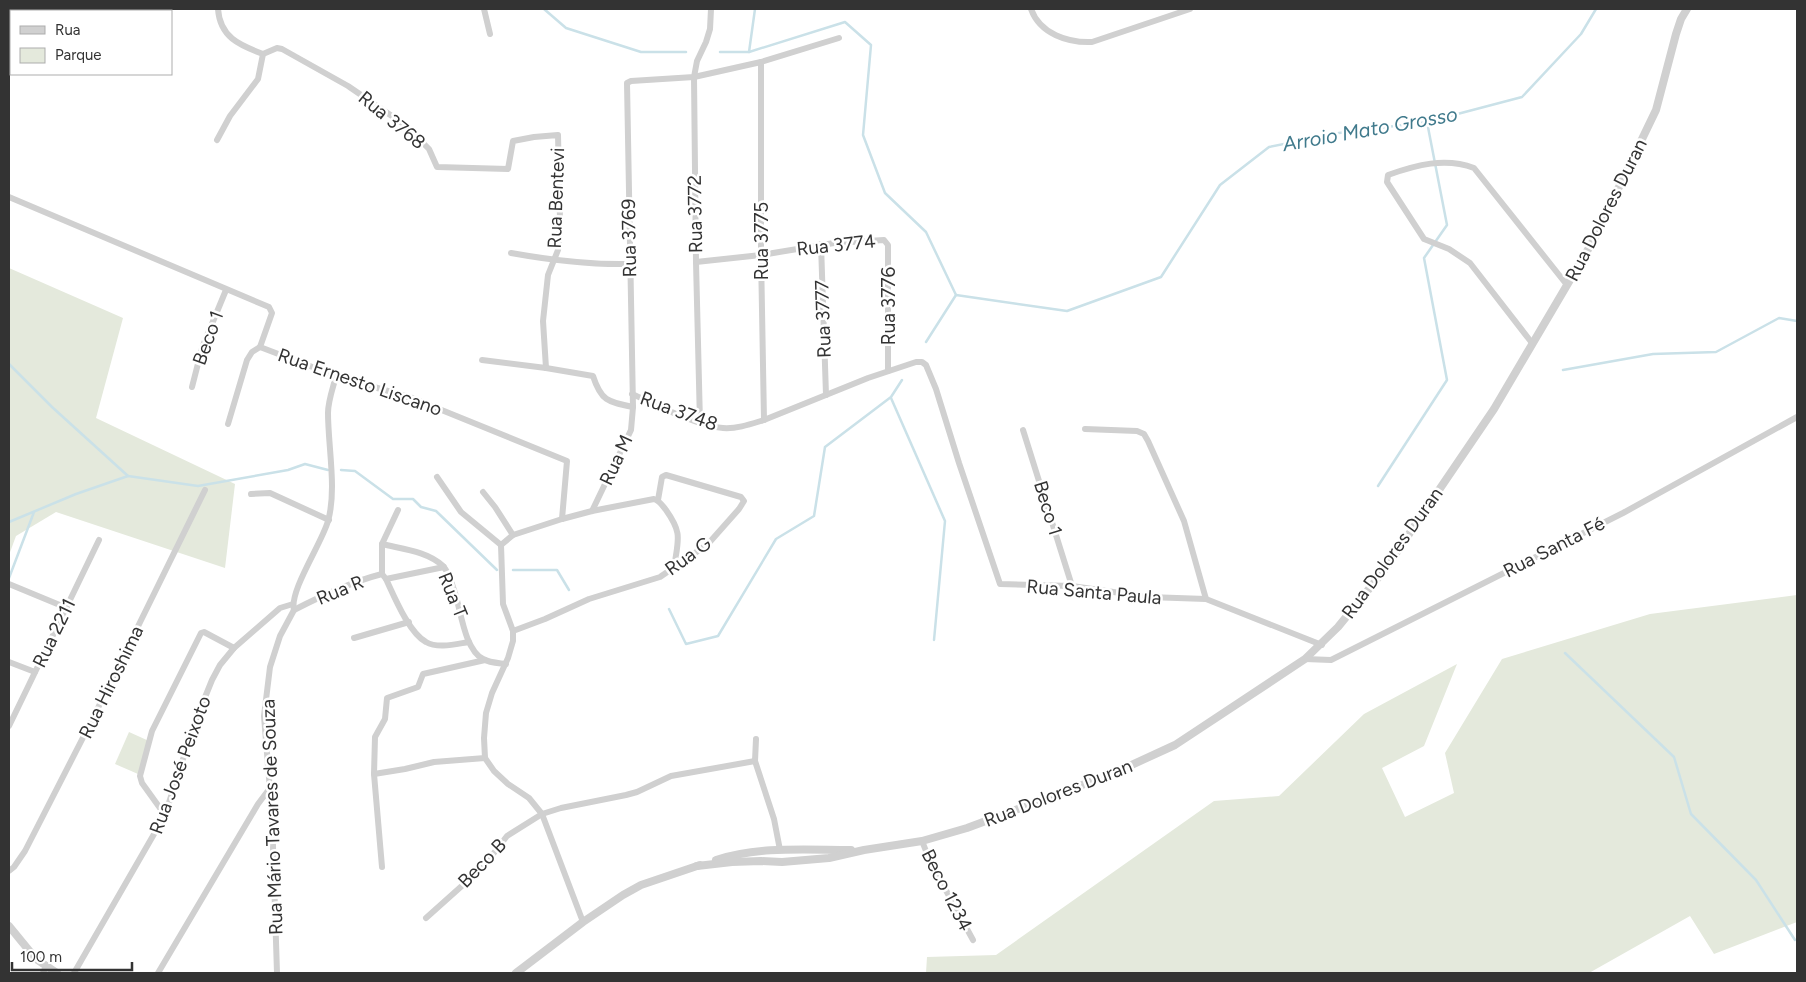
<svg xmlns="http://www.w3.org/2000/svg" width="1806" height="982" font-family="Figtree,sans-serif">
<rect width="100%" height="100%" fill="#fff"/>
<g fill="#e4e9dc">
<path d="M9 268 123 318 96 418 235 484 225 568 56 512 16 536 9 555Z"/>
<path d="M1797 595V922L1714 954 1690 916 1589 973H926L927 957 996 955 1214 801 1279 796 1364 714 1457 664 1424 746 1382 768 1405 817 1454 793 1445 753 1502 659 1650 614Z"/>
<path d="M129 732 149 741 138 774 115 764Z"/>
</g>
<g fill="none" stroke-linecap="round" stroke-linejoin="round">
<g stroke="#cae1e8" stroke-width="2.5">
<path d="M544 9 566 28 641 52H686"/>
<path d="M720 52H749L845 22 871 45 863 135 885 193 926 232 956 295"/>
<path d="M749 52 755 9"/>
<path d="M926 342 956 295 1067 311 1161 277 1220 185 1269 147 1339 133 1427 122 1522 97 1581 34 1596 9"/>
<path d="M9 364 52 407 128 476"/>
<path d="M1563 370 1653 354 1716 352 1779 318 1797 321"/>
<path d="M891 398 945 521 934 640"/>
<path d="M341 470 355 471 393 499H413L421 507 436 511 497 570"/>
<path d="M1378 486 1447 380 1424 258 1447 225 1427 122"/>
<path d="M9 522 76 494 128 476 198 486 288 470 305 464 328 470"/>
<path d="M513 570H557L569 590"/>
<path d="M9 578 34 512"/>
<path d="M669 609 686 644 718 636 776 539 814 516 825 447 891 397 902 380"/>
<path d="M1565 653 1674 757 1691 814 1756 880 1795 940"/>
</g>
<g stroke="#d0d0d0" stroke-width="6">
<path d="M484 9 490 34"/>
<path d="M1031 9C1040 34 1068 43 1092 42L1190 9"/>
<path d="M263 54 277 48 282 49 348 86 405 125 429 149 437 167 508 169 513 141 534 137 558 135 560 219 558 250 548 275 543 321 546 368"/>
<path d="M761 62V255L764 420"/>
<path d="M217 140 230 116 258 79 263 54C239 45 220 37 218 9"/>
<path d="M9 197 269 307 272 313 260 347 336 376 412 398 567 461 562 519"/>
<path d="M821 244 826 395"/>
<path d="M511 253C550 260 589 265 630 264"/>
<path d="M696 262 761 255 834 243 884 240 888 245V371"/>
<path d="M1532 343 1470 263 1449 249 1424 239 1387 182 1388 175C1416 165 1445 157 1474 168L1567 285"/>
<path d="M482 360 546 368 593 376C601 401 608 402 633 407L627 83 631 81 694 77 761 62 839 38"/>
<path d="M192 387 202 348 226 290"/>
<path d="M632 394C655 404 699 427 723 428 737 429 751 424 764 420L868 378 916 362H922L926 365 936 389 959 463 1000 584 1072 586 1148 597 1206 599 1322 645"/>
<path d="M700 423 696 262 694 77 697 61 706 42 710 29 711 9"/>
<path d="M228 424 247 360 252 352 260 347"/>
<path d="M1085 429 1137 431 1144 434 1148 441 1184 521 1206 599"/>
<path d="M1023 430 1072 586"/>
<path d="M437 477 461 512 501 545"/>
<path d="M483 492 495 507 513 535"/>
<path d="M251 494 270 493 329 520"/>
<path d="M592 511 631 430 633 407"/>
<path d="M382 544C402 549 427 551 443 566 448 572 451 580 453 587 461 607 463 648 483 659 490 663 499 663 506 664"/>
<path d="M501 545 503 604 513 631V641L508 658 492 693 486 713 484 738 485 758 494 771 508 784 529 798 542 814 583 922"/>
<path d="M501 545 513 535 562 519 592 511 654 499C660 501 662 505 666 510 683 534 678 539 674 568"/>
<path d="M382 574V544L398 510"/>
<path d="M386 579C394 596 409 633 426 642 438 649 456 644 469 642"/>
<path d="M9 584 67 608"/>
<path d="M294 610C323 595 351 582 382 574L386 579 444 567"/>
<path d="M513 631 545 619 589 599 660 577 708 544 739 509 744 501 741 497 666 475 662 477 658 500"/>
<path d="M354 638 409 622"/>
<path d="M1305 659 1331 660 1623 513 1797 417"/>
<path d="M9 662 35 672"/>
<path d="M9 726 99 540"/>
<path d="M756 739 755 761 774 819 780 850"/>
<path d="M374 774 405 769 434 762 485 758"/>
<path d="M165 815 142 783 140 776 152 731 201 633 204 632 234 648"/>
<path d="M922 841 930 861 973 940"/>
<path d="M382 867 374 774 375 737 385 719 387 698 418 687 423 674 485 660"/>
<path d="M9 871 14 867 25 851 92 720 205 490"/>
<path d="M426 918 483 867 507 836 542 814 561 808 626 795 637 792 671 776 755 761"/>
<path d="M43 973 46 966"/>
<path d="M74 973 165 815 195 722 212 680 220 665 234 648 280 608 293 604"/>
<path d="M158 973 258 804 270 788"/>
<path d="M277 973 272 815 264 716 270 667 280 636 294 610C289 591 322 543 328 521 337 490 328 446 328 413 328 401 333 388 336 376"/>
</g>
<g stroke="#d0d0d0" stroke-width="8">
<path d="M716 860C759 846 806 850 851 850"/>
<path d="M697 866 732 862 761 861 782 862 829 858 864 850 922 841 967 828 1114 773 1175 745 1305 659 1338 627 1386 568 1494 409 1593 241 1656 110 1676 34 1681 19 1687 9"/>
<path d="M9 926 36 959 57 973"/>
<path d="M516 973 583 922 623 895 641 885 700 865"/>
</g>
</g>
<g text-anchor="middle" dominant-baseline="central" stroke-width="5" stroke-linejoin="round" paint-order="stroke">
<g font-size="19" fill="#333" stroke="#fff">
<text transform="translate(392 120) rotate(39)">Rua 3768</text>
<text transform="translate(556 198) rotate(-88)">Rua Bentevi</text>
<text transform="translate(1606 210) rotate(-63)">Rua Dolores Duran</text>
<text transform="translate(695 214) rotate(-91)">Rua 3772</text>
<text transform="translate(629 238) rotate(-91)">Rua 3769</text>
<text transform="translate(761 241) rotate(-90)">Rua 3775</text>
<text transform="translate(836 245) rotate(-6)">Rua 3774</text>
<text transform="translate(888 306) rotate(-90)">Rua 3776</text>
<text transform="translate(823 319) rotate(-92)">Rua 3777</text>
<text transform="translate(208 338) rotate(-70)">Beco 1</text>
<text transform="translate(360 382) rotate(19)">Rua Ernesto Liscano</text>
<text transform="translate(679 411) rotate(20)">Rua 3748</text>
<text transform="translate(616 460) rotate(-65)">Rua M</text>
<text transform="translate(1048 508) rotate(73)">Beco 1</text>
<text transform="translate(1554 547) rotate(-27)">Rua Santa Fé</text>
<text transform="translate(1392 553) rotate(-54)">Rua Dolores Duran</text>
<text transform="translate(688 556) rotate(-36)">Rua G</text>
<text transform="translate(340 590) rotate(-22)">Rua R</text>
<text transform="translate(1094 592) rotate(5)">Rua Santa Paula</text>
<text transform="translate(453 595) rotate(68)">Rua T</text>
<text transform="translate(54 633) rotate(-64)">Rua 2211</text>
<text transform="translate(111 682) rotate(-64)">Rua Hiroshima</text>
<text transform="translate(180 765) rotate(-70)">Rua José Peixoto</text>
<text transform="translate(1058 793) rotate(-21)">Rua Dolores Duran</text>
<text transform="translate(272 817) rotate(-92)">Rua Mário Tavares de Souza</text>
<text transform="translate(482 863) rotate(-46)">Beco B</text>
<text transform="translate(947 890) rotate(63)">Beco 1234</text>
</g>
<g font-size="20" font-style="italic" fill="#407a8c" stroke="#fff">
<text transform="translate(1370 129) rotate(-10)">Arroio Mato Grosso</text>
</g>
</g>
<rect width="1806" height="982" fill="none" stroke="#333333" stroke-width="20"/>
<rect x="10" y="10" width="162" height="65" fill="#ffffff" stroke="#adadad"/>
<rect x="20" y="26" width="25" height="8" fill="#d0d0d0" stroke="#adadad"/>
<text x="55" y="35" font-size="15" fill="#333333">Rua</text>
<rect x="20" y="48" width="25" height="15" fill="#e4e9dc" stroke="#adadad"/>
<text x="55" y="60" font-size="15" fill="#333333">Parque</text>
<path d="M12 962v8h120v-8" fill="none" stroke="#333333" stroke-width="2.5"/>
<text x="20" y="962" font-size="15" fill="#333333" stroke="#ffffff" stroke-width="4" paint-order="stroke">100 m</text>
</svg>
